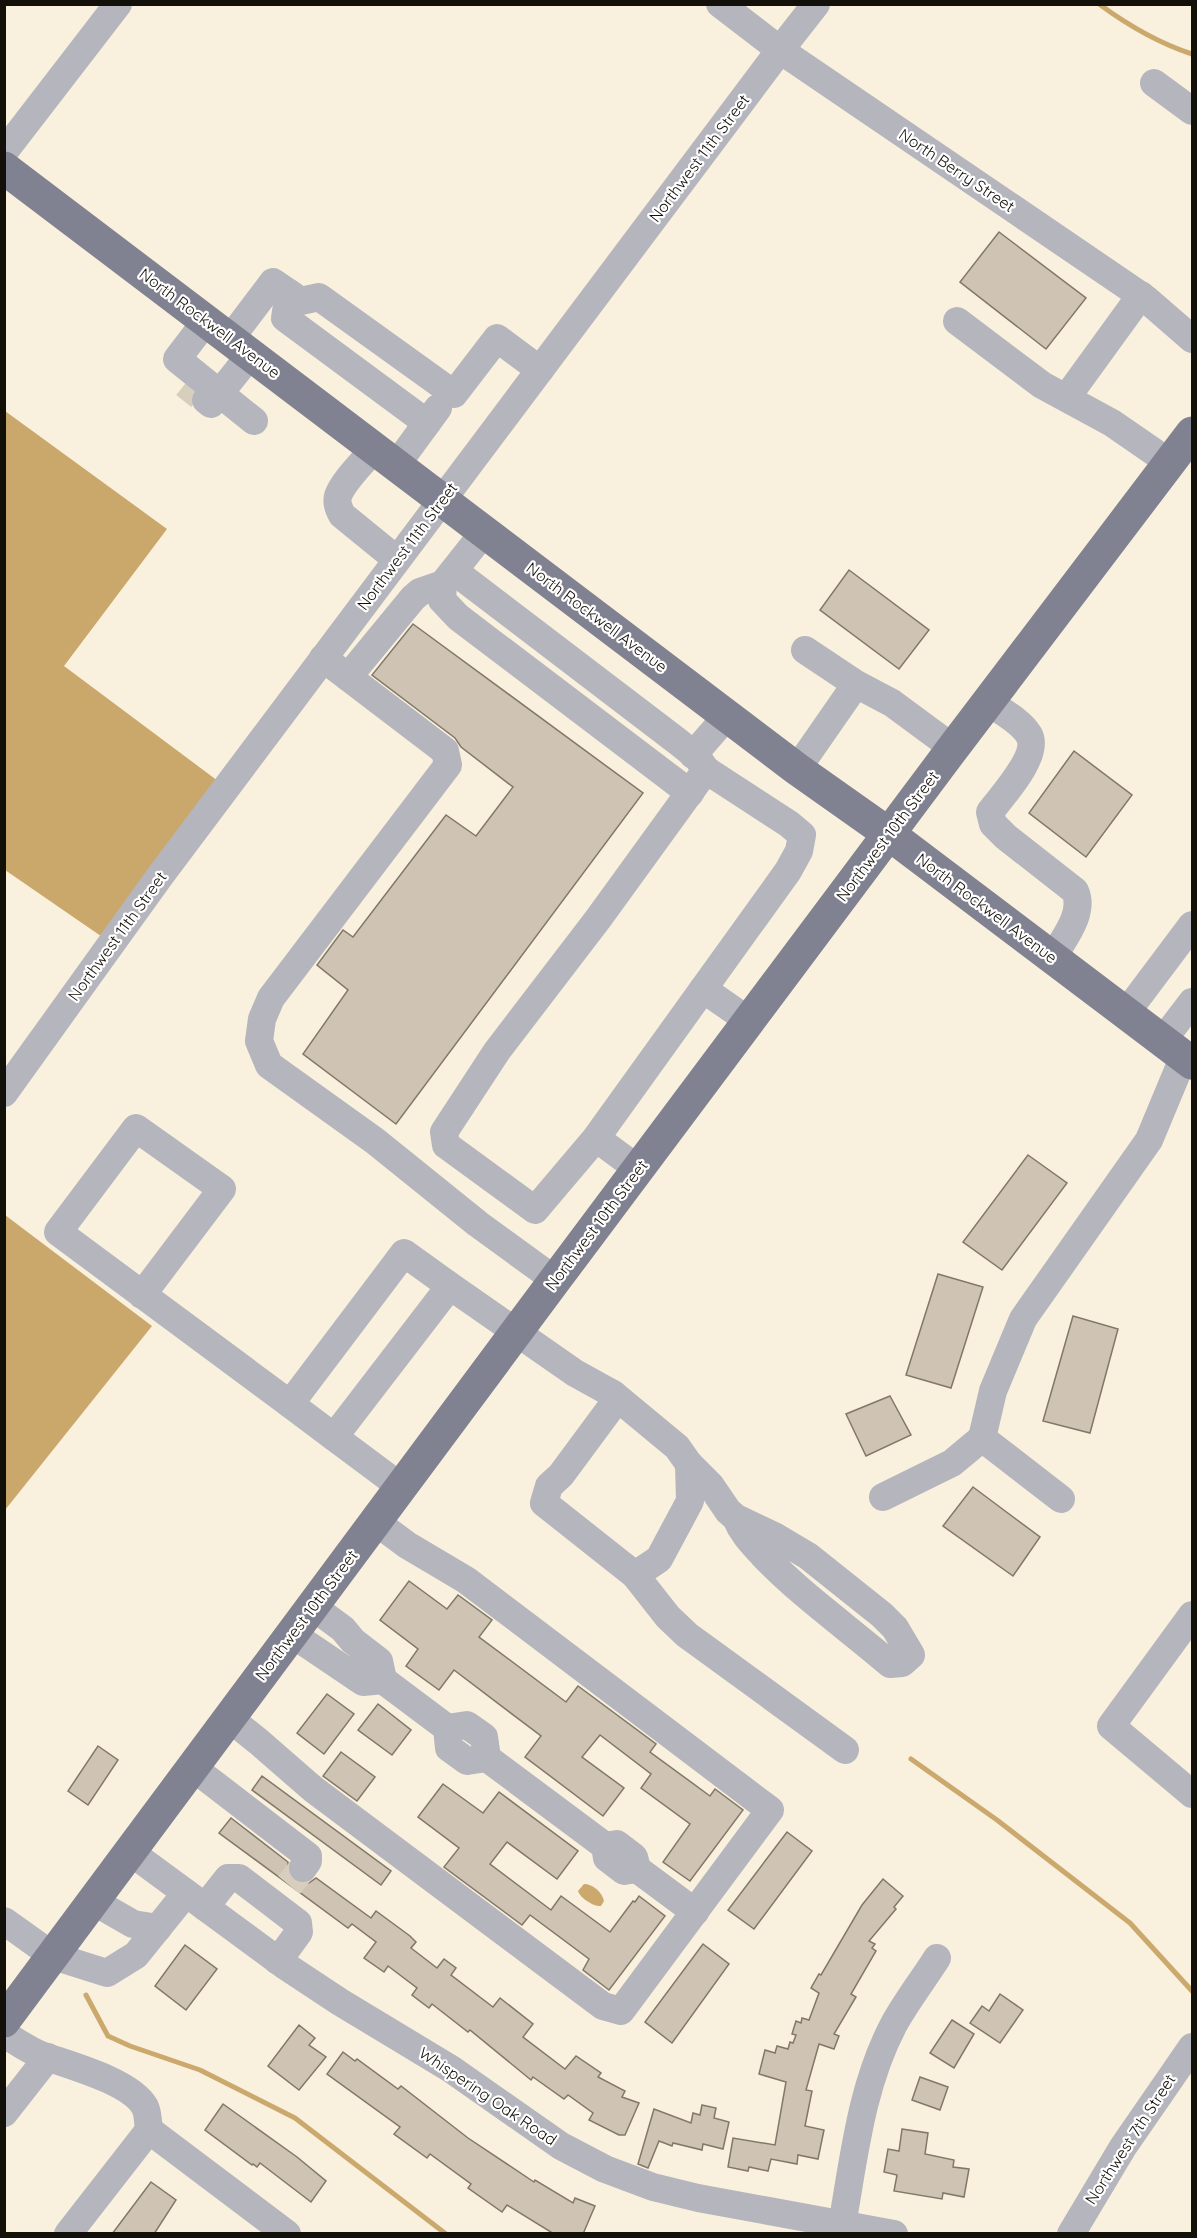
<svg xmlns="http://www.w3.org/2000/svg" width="1197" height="2238" font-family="Quicksand,sans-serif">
<rect width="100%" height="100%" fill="#faf0de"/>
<g fill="#caa86c">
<path d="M5 411 167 529 64 666 226 787 111 943 5 870Z"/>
<path d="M5 1215 152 1326 5 1510H4Z"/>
</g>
<path fill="#cba96d" d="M584 1884C593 1884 602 1892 604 1901L601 1906C594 1907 580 1898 578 1891Z"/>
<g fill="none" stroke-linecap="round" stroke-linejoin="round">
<g stroke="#cba96d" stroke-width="5">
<path d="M1099 4C1129 26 1158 43 1192 54"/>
<path d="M911 1759 997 1820 1130 1923 1192 1991"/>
<path d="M86 1995 108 2036 130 2046 200 2070 295 2118 446 2234"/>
</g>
</g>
<g fill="#cfc4b3" stroke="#827868" stroke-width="1.5">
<path d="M999 232 1086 298 1046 349 960 282Z"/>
<path d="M849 570 929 630 899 669 820 610Z"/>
<path d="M413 624 643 793 396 1124 303 1054 348 990 317 965 343 930 353 937 446 815 476 836 513 787 461 747 455 738 372 675Z"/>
<path d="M1074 751 1132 795 1086 857 1029 813Z"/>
<path d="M1028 1155 1067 1183 1002 1270 963 1242Z"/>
<path d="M938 1274 983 1287 951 1388 906 1375Z"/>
<path d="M1073 1316 1118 1329 1090 1433 1043 1421Z"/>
<path d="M890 1396 911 1435 866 1456 846 1414Z"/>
<path d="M973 1487 1040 1537 1013 1576 943 1526Z"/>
<path d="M409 1581 447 1609 458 1595 492 1620 479 1637 566 1702 578 1686 656 1744 650 1752 710 1796 715 1789 743 1810 690 1881 663 1862 690 1824 641 1788 651 1774 600 1735 582 1757 624 1788 603 1816 525 1757 541 1736 454 1670 439 1690 406 1666 418 1649 380 1620Z"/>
<path d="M327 1694 354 1714 324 1754 297 1733Z"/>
<path d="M378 1704 411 1730 392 1755 358 1730Z"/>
<path d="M98 1746 118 1760 88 1805 68 1791Z"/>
<path d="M341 1752 375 1777 357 1801 323 1776Z"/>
<path d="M262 1776 391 1871 381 1885 252 1790Z"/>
<path d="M443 1784 483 1813 499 1792 578 1851 557 1879 507 1842 490 1864 551 1910 561 1896 610 1932 633 1901 635 1902 639 1896 665 1916 609 1990 583 1970 589 1959 530 1915 522 1925 444 1867 459 1848 418 1817Z"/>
<path d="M231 1818 288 1862V1874L294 1882 302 1884 309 1883 316 1878 371 1918 376 1911 410 1936 416 1942 411 1948 437 1968 444 1959 456 1968 451 1975 493 2007 500 1998 533 2024 523 2037 565 2069 576 2056 601 2073 598 2077 625 2091 622 2097 639 2103 625 2135H619L589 2120 593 2113 568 2095 564 2099 533 2077 531 2080 470 2030 468 2032 432 2004 429 2008 412 1995 417 1988 388 1966 384 1972 364 1958 376 1942 352 1924 348 1928 219 1833Z"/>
<path d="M787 1832 812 1851 754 1929 728 1910Z"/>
<path d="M883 1879 903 1896 894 1907 896 1909 869 1941 875 1944 872 1948 876 1951 851 1994 856 1997 834 2034 839 2036 834 2049 819 2044 806 2090 812 2091 805 2126 824 2130 818 2159 798 2155 797 2164 771 2159 768 2171 749 2167 748 2171 728 2167 733 2138 775 2145 786 2082 759 2074 765 2050 775 2053 777 2046 788 2049 790 2042 793 2043 796 2035 792 2034 796 2021 801 2023 802 2018 809 2020 819 1993 811 1988 819 1974 821 1975 862 1905Z"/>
<path d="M703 1944 729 1964 672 2043 645 2022Z"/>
<path d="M185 1945 217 1969 186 2010 155 1986Z"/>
<path d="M1000 1994 1023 2010 1000 2043 970 2023 982 2006 989 2011Z"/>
<path d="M952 2020 974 2034 954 2068 930 2053Z"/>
<path d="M299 2025 315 2038 309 2045 326 2057 299 2090 268 2066Z"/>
<path d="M343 2052 355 2061 357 2059 398 2089 401 2086 468 2138 534 2182 535 2180 573 2203 575 2198 595 2206 583 2234H554L507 2205 502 2212 468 2188 471 2184 430 2154 427 2158 394 2134 400 2127 327 2074Z"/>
<path d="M920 2077 948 2087 940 2110 912 2100Z"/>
<path d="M223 2104 297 2157 326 2181 311 2202 260 2163 257 2167 253 2164 252 2165 205 2130Z"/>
<path d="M702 2105 716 2108 714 2118 729 2122 723 2149 703 2144 702 2150 673 2143 672 2146 659 2141 648 2168 638 2164 654 2109 691 2123 693 2113 700 2115Z"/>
<path d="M902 2129 928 2133 925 2154 954 2160 953 2167 969 2169 964 2197 943 2193 942 2199 894 2191 897 2175 884 2172 888 2149 899 2151Z"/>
<path d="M151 2182 176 2200 154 2234H112Z"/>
</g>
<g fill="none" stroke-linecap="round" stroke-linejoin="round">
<g stroke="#d7cebe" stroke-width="28" stroke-dasharray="28 14" stroke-linecap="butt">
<path d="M185 384 200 396"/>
<path d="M289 1885 303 1868"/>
</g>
<g stroke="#b4b5bd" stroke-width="28">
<path d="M720 4 780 50 1146 299 1192 339"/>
<path d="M1154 83 1192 111"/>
<path d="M4 152 118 4"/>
<path d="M289 293 285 318 427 423"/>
<path d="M206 321 177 359 254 421"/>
<path d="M957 321 1042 385 1112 423 1170 463"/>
<path d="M230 339 273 282 301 301 319 297 454 394 497 338 540 370"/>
<path d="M1067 397 1141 295"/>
<path d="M206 400 211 404 251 354"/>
<path d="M375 448C365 460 343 481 338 496 336 503 339 509 342 515L396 559"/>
<path d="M397 464 438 408"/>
<path d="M485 531 443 584 442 600 458 617 690 793"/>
<path d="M454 571 677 741 697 757 706 770"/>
<path d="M805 650 856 684 892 703 953 748"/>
<path d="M323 658 445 751 448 765 271 998 262 1019 259 1041 269 1065 375 1141 478 1224 555 1280"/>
<path d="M348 677 413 598 420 592 443 584"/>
<path d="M988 702C1001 711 1021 721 1029 735 1040 755 1002 796 990 812L993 824 1006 837 1075 891C1085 913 1064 938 1053 957"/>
<path d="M693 755 727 716"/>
<path d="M797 769 856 684"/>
<path d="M703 989 749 1021"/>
<path d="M1126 1013 1192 925"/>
<path d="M1163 1040 1192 1002"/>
<path d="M4 1093 160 876 780 50 816 4"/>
<path d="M596 1138 788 871 799 851 802 835 789 824 706 770 598 919 497 1051 444 1132 446 1145 535 1210 596 1138 638 1169"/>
<path d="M450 1286 404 1253 290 1404 334 1437 450 1286 575 1373 613 1394 612 1406 561 1475 549 1486 544 1503 635 1575 668 1617 687 1635 845 1750"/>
<path d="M142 1295 222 1189 136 1128 58 1232 290 1404"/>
<path d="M613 1394 677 1447 689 1464 690 1501 659 1559 635 1575"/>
<path d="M334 1437 401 1487"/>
<path d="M689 1464 711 1486 728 1511 736 1518 776 1537 808 1556 882 1615 895 1628 911 1655 902 1663 890 1664C847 1627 801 1595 763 1555 752 1543 742 1533 736 1518"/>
<path d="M883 1497 952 1463 982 1438"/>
<path d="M1061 1499 982 1438 993 1391 1023 1319 1149 1140 1184 1056"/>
<path d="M1192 1615 1111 1726 1192 1794"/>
<path d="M292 1634 363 1682 383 1680 379 1661 353 1641 343 1629 312 1606"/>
<path d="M383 1680 447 1728 467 1725 484 1737 487 1758 467 1761 449 1748 447 1728"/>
<path d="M229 1718 259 1742 313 1789 603 2006 621 2011 770 1810 466 1580 407 1545 376 1522"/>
<path d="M487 1758 605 1846 607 1858 624 1871 637 1869 634 1857 617 1844 605 1846"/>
<path d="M192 1767 308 1856V1861L303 1868"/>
<path d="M129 1851 284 1965 340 2002 451 2069 561 2146 605 2169 653 2187 698 2198 894 2234"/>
<path d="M637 1869 695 1912"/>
<path d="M93 1901 133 1924 158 1928"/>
<path d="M205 1907 228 1878H239L298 1923 299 1932 278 1961"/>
<path d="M4 1921 53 1956 107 1973 136 1955 186 1893"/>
<path d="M4 2034C16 2041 28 2050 41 2055 68 2065 131 2081 145 2107 148 2113 148 2123 149 2130L68 2234"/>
<path d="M4 2113 48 2057"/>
<path d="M149 2130 287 2234"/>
<path d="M842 2225C854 2158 861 2086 894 2024 906 2002 923 1980 937 1958"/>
<path d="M1071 2234 1123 2147 1192 2047"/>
</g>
<g stroke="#808291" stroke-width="33">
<path d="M4 168 797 769 889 834 1192 1063"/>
<path d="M4 2021 555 1280 953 748 1192 433"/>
</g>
</g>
<g text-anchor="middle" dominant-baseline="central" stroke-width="4.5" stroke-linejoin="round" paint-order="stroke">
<g font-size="16" fill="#130f09" stroke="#fff">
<text transform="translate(699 158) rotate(-53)">Northwest 11th Street</text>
<text transform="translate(957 170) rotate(34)">North Berry Street</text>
<text transform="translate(210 323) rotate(37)">North Rockwell Avenue</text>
<text transform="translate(407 546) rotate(-53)">Northwest 11th Street</text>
<text transform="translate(597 617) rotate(37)">North Rockwell Avenue</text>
<text transform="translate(887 836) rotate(-53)">Northwest 10th Street</text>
<text transform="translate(987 908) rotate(37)">North Rockwell Avenue</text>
<text transform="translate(117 936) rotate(-54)">Northwest 11th Street</text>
<text transform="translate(596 1225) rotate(-53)">Northwest 10th Street</text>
<text transform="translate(306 1615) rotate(-53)">Northwest 10th Street</text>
<text transform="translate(488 2096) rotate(34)">Whispering Oak Road</text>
<text transform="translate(1130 2139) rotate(-57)">Northwest 7th Street</text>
</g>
</g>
<rect width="1197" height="2238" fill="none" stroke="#130f09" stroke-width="12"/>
</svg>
